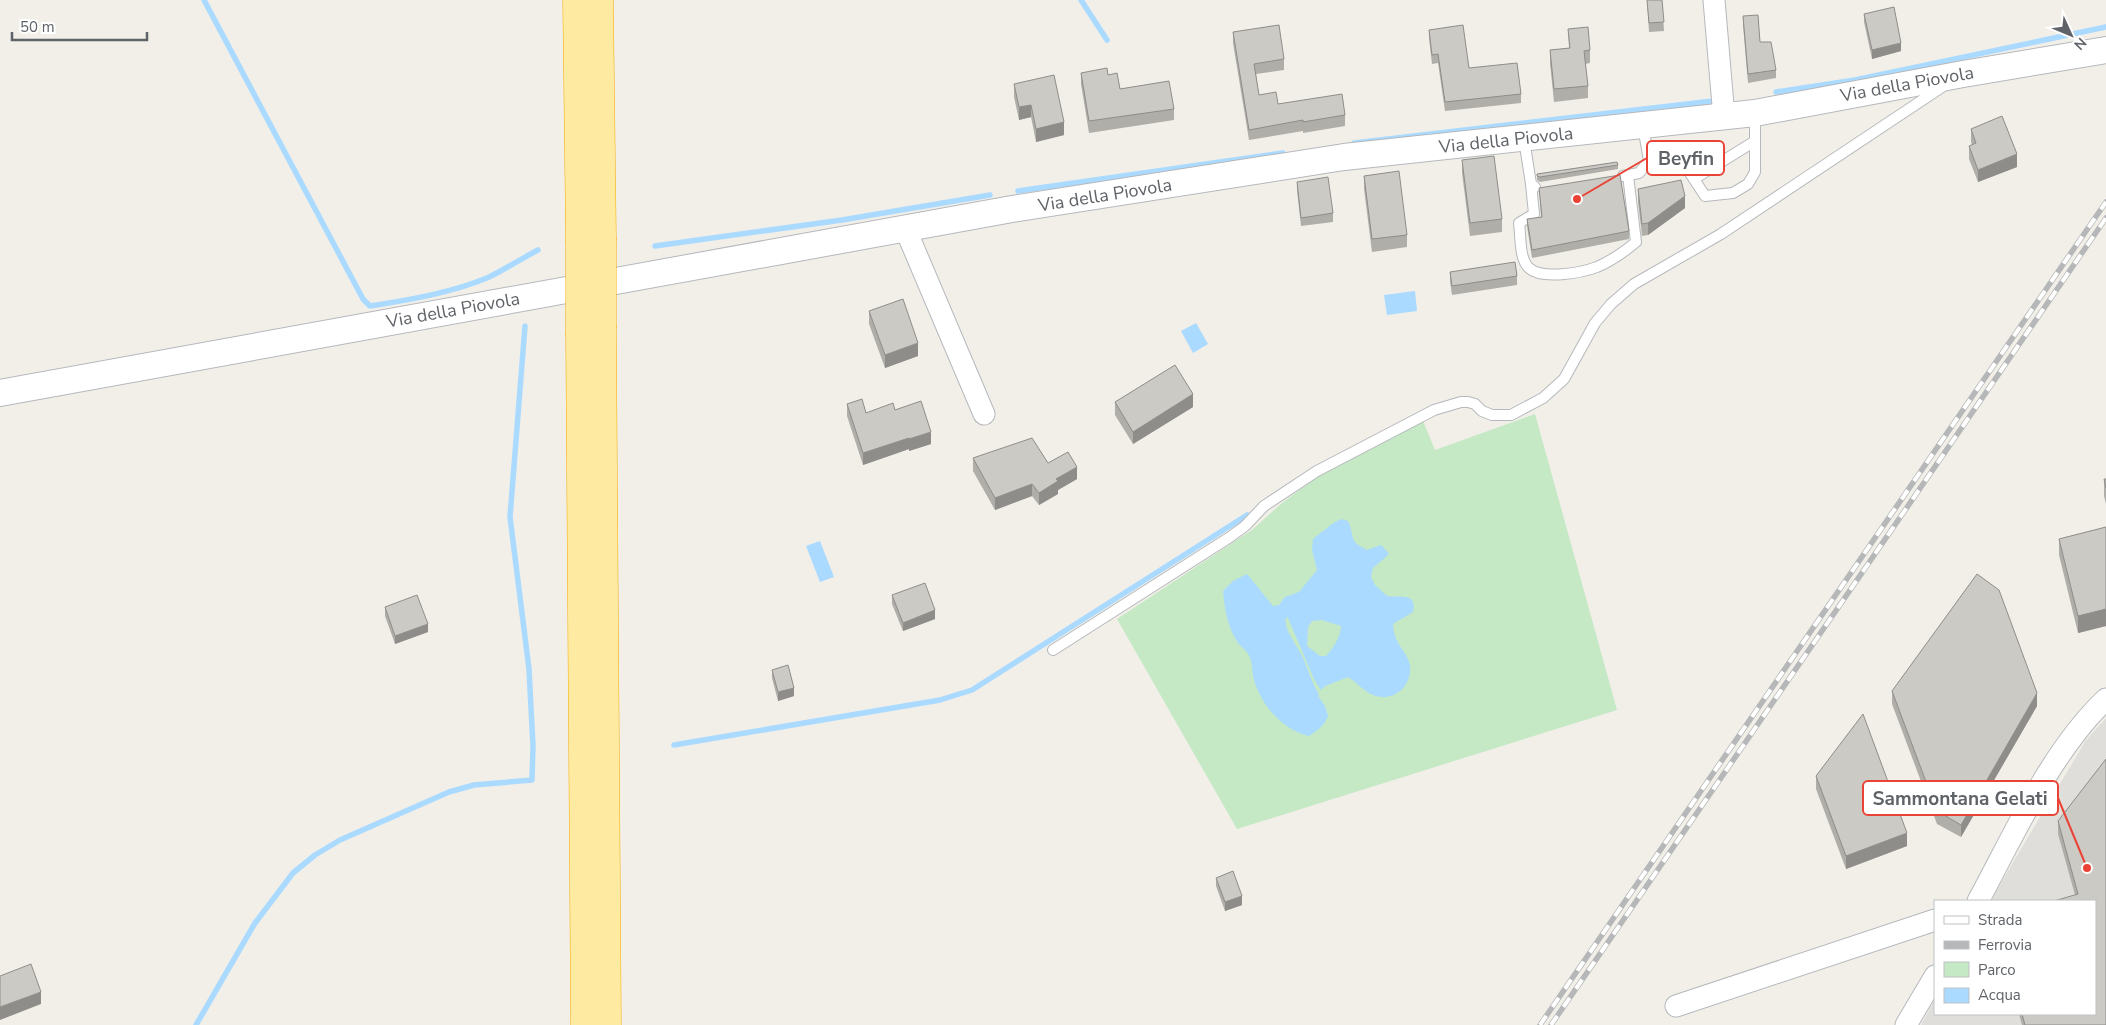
<svg xmlns="http://www.w3.org/2000/svg" width="2106" height="1025" font-family="'Nunito Sans',sans-serif">
<rect width="100%" height="100%" fill="#f1efe8"/>
<path fill="#e0deda" d="M2106 718V1025H1921L1935 999V1014H2095V901H1990L2086 740Z"/>
<path fill="#c5e8c5" d="M1535 414 1617 710 1237 829 1117 619 1252 530 1282 503 1324 472 1423 421 1435 450Z"/>
<g fill="#aadaff" fill-rule="evenodd">
<path d="M1415 291 1417 311 1387 315 1384 295Z"/>
<path d="M1196 323 1208 344 1193 353 1181 331Z"/>
<path d="M1341 519 1348 521C1356 538 1347 540 1367 550L1381 545 1389 554 1373 568 1371 577 1375 585 1387 596C1401 598 1417 592 1413 612L1393 624C1394 646 1408 651 1410 666 1412 687 1393 703 1373 695 1364 691 1356 682 1348 677L1325 686 1321 690 1314 679 1288 618 1286 617C1283 631 1299 647 1304 660 1309 672 1312 683 1319 694L1318 696 1325 706 1328 716C1324 726 1318 730 1309 736 1283 730 1261 705 1254 680 1252 673 1253 665 1250 658 1248 651 1242 648 1238 643 1227 626 1225 610 1223 591L1233 581 1247 574 1273 606 1279 605 1285 597 1299 592 1317 570 1312 550 1313 539 1332 524ZM1322 620 1341 626C1341 636 1333 649 1326 656H1320L1307 646 1308 627 1312 621Z"/>
<path d="M820 541 834 577 820 582 806 546Z"/>
</g>
<g fill="none" stroke-linecap="round" stroke-linejoin="round">
<g stroke="#aadaff" stroke-width="5.5">
<path d="M204 0 363 299 370 306C409 300 450 293 487 278 504 270 521 259 538 250"/>
<path d="M1081 0 1107 40"/>
<path d="M1776 92 1855 80 2106 27"/>
<path d="M1354 143 1713 101"/>
<path d="M1018 191 1283 153"/>
<path d="M655 246 842 220 990 195"/>
<path d="M674 745 940 700 972 690 1247 515"/>
<path d="M196 1025 255 923 293 873 315 855 340 840 449 792 474 785 532 780 533 746 529 669 510 517 525 326"/>
</g>
<defs>
<g id="service">
<path d="M1524 139 1531 184 1535 187"/>
<path d="M1649 161 1686 167 1705 196 1733 193 1748 184 1755 172V113"/>
<path d="M1623 176 1639 173 1649 161 1643 126"/>
<path d="M1694 179 1755 141"/>
<path d="M1531 184 1534 214 1519 223C1521 236 1519 259 1529 268 1542 280 1581 273 1597 267 1611 261 1624 252 1636 242L1628 175"/>
<path d="M1053 650 1230 537 1245 526 1264 506 1317 471 1434 410 1461 402H1468L1475 404 1482 411 1492 415H1511L1543 398 1564 379 1595 323 1611 304 1634 284 1721 234 1945 85"/>
</g>
<g id="minor">
<path d="M1714 0 1724 117"/>
<path d="M905 228 984 414"/>
<path d="M1978 901C2014 835 2051 751 2106 699"/>
<path d="M1676 1006 1935 920"/>
<path d="M1906 1025 1935 976"/>
</g>
<path id="tertiary" d="M0 393 1012 209 1344 157 1755 113 1963 74 2106 50"/>
<g id="trunk">
<path d="M577 0 580 239"/>
<path d="M599 0 602 238"/>
<path d="M602 328 607 1025"/>
<path d="M580 335 585 1025"/>
</g>
</defs>
<use href="#service" stroke="#b5b8bc" stroke-width="12"/>
<use href="#minor" stroke="#b5b8bc" stroke-width="23"/>
<use href="#tertiary" stroke="#b5b8bc" stroke-width="28"/>
<use href="#trunk" stroke="#f9ab00" stroke-width="29"/>
<use href="#service" stroke="#fff" stroke-width="10"/>
<use href="#minor" stroke="#fff" stroke-width="21"/>
<use href="#tertiary" stroke="#fff" stroke-width="26"/>
<use href="#trunk" stroke="#feeaa1" stroke-width="28"/>
<defs>
<g id="rail">
<path d="M1540 1025 2106 202"/>
<path d="M1551 1025 2106 218"/>
</g>
</defs>
<use href="#rail" stroke="#b6b7b8" stroke-width="5.5"/>
<use href="#rail" stroke="#fff" stroke-width="4" stroke-dasharray="11" stroke-linecap="butt"/>
<defs>
<g id="trunk-bridge">
<path d="M580 239V335"/>
<path d="M602 328V238"/>
</g>
</defs>
<use href="#trunk-bridge" stroke="#f9ab00" stroke-width="29" stroke-linecap="butt"/>
<use href="#trunk-bridge" stroke="#feeaa1" stroke-width="28"/>
</g>
<g fill="#afaea9">
<path d="M1647 0H1662L1664 31 1649 32Z"/>
<path d="M1864 14 1901 51 1872 59 1864 22Z"/>
<path d="M1743 16 1760 42 1776 70V78L1748 83 1743 25Z"/>
<path d="M1568 29 1590 50V63L1585 64 1588 86V98L1554 102 1550 63V50L1569 48Z"/>
<path d="M1429 30 1469 68 1521 94V103L1445 111 1438 63 1432 64 1429 38Z"/>
<path d="M1233 32 1284 59V70L1256 74 1259 95 1278 104 1345 115V126L1303 133V131L1249 140 1233 43Z"/>
<path d="M1081 73 1108 75 1120 89 1174 109V120L1089 133 1081 84Z"/>
<path d="M1014 84 1064 135 1036 142 1031 117 1019 120 1014 97Z"/>
<path d="M1971 129 2017 167 1978 182 1969 159V146L1972 145 1971 142Z"/>
<path d="M1462 160 1502 219V232L1470 236 1462 173Z"/>
<path d="M1618 165V169L1540 182 1537 180V174Z"/>
<path d="M1364 176 1407 235V247L1372 252 1364 189Z"/>
<path d="M1297 182 1333 213V222L1301 226 1297 190Z"/>
<path d="M1539 188 1629 231V239L1532 258 1527 226V219L1541 217Z"/>
<path d="M1638 189 1685 208 1648 235 1642 236 1638 202Z"/>
<path d="M1450 272 1517 276V285L1452 295 1450 281Z"/>
<path d="M869 311 918 356 885 368 869 324Z"/>
<path d="M1115 402 1193 407 1133 444 1115 415Z"/>
<path d="M847 404 866 413 895 410 931 444 909 451V449L863 465 847 416Z"/>
<path d="M973 458 1048 463 1077 479 1058 490V494L1039 505 1032 496 995 510 973 471Z"/>
<path d="M2104 479H2106V504L2104 496Z"/>
<path d="M2106 527V626L2078 633 2059 555V539Z"/>
<path d="M892 595 935 619 903 631 892 604Z"/>
<path d="M385 607 428 632 395 644 385 616Z"/>
<path d="M772 670 794 696 778 701 772 678Z"/>
<path d="M1892 691 2037 706 1961 837 1937 824 1892 704Z"/>
<path d="M2106 759V1025H2022L2019 1014H2095L2075 895 2058 834V821Z"/>
<path d="M1816 776 1907 846 1846 869 1816 789Z"/>
<path d="M1216 878 1242 905 1225 911 1216 886Z"/>
</g>
<g fill="#8f8d8a">
<path d="M1901 43V51L1872 59V50Z"/>
<path d="M1031 105V117L1019 120V107Z"/>
<path d="M1064 122V135L1036 142V129Z"/>
<path d="M2017 154V167L1978 182V170Z"/>
<path d="M1685 196V208L1648 235V223Z"/>
<path d="M918 343V356L885 368V355Z"/>
<path d="M1193 394V407L1133 444V432Z"/>
<path d="M931 432V444L909 451V439Z"/>
<path d="M909 438V449L863 465V453Z"/>
<path d="M1077 467V479L1058 490V494L1039 505V493L1056 479Z"/>
<path d="M1032 484V496L995 510V498Z"/>
<path d="M2106 609V626L2078 633V616Z"/>
<path d="M935 610V619L903 631V623Z"/>
<path d="M428 624V632L395 644V636Z"/>
<path d="M794 688V696L778 701V692Z"/>
<path d="M2037 693V706L1961 837V825Z"/>
<path d="M1907 833V846L1846 869V856Z"/>
<path d="M1242 896V905L1225 911V902Z"/>
<path d="M41 992V1004L0 1020V1007Z"/>
</g>
<g fill="#cccac5" stroke="#8f8d8a">
<path d="M1647 0H1662L1664 22 1649 23Z"/>
<path d="M1894 7 1901 43 1872 50 1864 14Z"/>
<path d="M1758 15 1760 42H1771L1776 70 1748 74 1743 16Z"/>
<path d="M1279 25 1284 59 1254 64 1259 95 1276 92 1278 104 1342 94 1345 115 1303 122V120L1249 130 1233 32Z"/>
<path d="M1463 25 1469 68 1517 63 1521 94 1445 102 1438 54 1432 55 1429 30Z"/>
<path d="M1588 27 1590 50 1584 51 1588 86 1554 89 1550 50 1570 48 1568 29Z"/>
<path d="M1107 68 1108 75 1117 73 1120 89 1169 81 1174 109 1089 121 1081 73Z"/>
<path d="M1054 75 1064 122 1036 129 1031 105 1019 107 1014 84Z"/>
<path d="M2002 116 2017 154 1978 170 1969 146 1976 143 1971 129Z"/>
<path d="M1494 156 1502 219 1470 223 1462 160Z"/>
<path d="M1617 162 1618 165 1540 177 1537 176V174Z"/>
<path d="M1399 171 1407 235 1372 239 1364 176Z"/>
<path d="M1620 175 1629 231 1532 250 1527 219 1542 217 1539 188Z"/>
<path d="M1328 177 1333 213 1301 218 1297 182Z"/>
<path d="M1681 180 1685 196 1648 223 1642 224 1638 189Z"/>
<path d="M1515 262 1517 276 1452 286 1450 272Z"/>
<path d="M903 299 918 343 885 355 869 311Z"/>
<path d="M1175 365 1193 394 1133 432 1115 402Z"/>
<path d="M862 399 866 413 893 403 895 410 921 401 931 432 909 439V438L863 453 847 404Z"/>
<path d="M1032 438 1048 463 1068 452 1077 467 1056 479 1058 481 1039 493 1032 484 995 498 973 458Z"/>
<path d="M2104 479H2106V488Z"/>
<path d="M2106 527V609L2078 616 2059 539Z"/>
<path d="M1977 574 1999 590 2037 693 1961 825 1937 811 1892 691Z"/>
<path d="M925 583 935 610 903 623 892 595Z"/>
<path d="M417 595 428 624 395 636 385 607Z"/>
<path d="M788 665 794 688 778 692 772 670Z"/>
<path d="M1863 714 1907 833 1846 856 1816 776Z"/>
<path d="M2106 759V1025H2025L2022 1014H2095V901H2054L2078 894 2058 821Z"/>
<path d="M1233 871 1242 896 1225 902 1216 878Z"/>
<path d="M31 964 41 992 0 1007V976Z"/>
</g>
<g text-anchor="middle" dominant-baseline="central" stroke-width="5" stroke-linejoin="round" paint-order="stroke">
<g font-size="18" fill="#5f6368" stroke="#fff">
<text transform="translate(1907 84) rotate(-10)">Via della Piovola</text>
<text transform="translate(1506 140) rotate(-6)">Via della Piovola</text>
<text transform="translate(1105 195) rotate(-9)">Via della Piovola</text>
<text transform="translate(453 310) rotate(-10)">Via della Piovola</text>
</g>
</g>
<path fill="none" stroke="#ea4335" stroke-width="2" d="M1577 199L1647 158M2087 868L2058 798"/>
<g fill="#ea4335" stroke="#fff" stroke-width="2">
<circle cx="1577" cy="199" r="5"/>
<circle cx="2087" cy="868" r="5"/>
</g>
<g fill="#fff" stroke="#ea4335" stroke-width="2">
<rect x="1647" y="141" width="77" height="34" rx="5"/>
<rect x="1863" y="781" width="195" height="34" rx="5"/>
</g>
<g font-size="19" text-anchor="middle" font-weight="bold" fill="#5f6368">
<text x="1686" y="165">Beyfin</text>
<text x="1960" y="805">Sammontana Gelati</text>
</g>
<rect x="1934" y="900" width="162" height="115" fill="#ffffff" stroke="#bfc1c3"/>
<rect x="1944" y="916" width="25" height="8" fill="#ffffff" stroke="#bfc1c3"/>
<text x="1978" y="925" font-size="15" fill="#5f6368">Strada</text>
<rect x="1944" y="941" width="25" height="8" fill="#b6b7b8" stroke="#bfc1c3"/>
<text x="1978" y="950" font-size="15" fill="#5f6368">Ferrovia</text>
<rect x="1944" y="962" width="25" height="15" fill="#c5e8c5" stroke="#bfc1c3"/>
<text x="1978" y="975" font-size="15" fill="#5f6368">Parco</text>
<rect x="1944" y="988" width="25" height="15" fill="#aadaff" stroke="#bfc1c3"/>
<text x="1978" y="1000" font-size="15" fill="#5f6368">Acqua</text>
<g transform="translate(2071 35) rotate(134)" stroke="#ffffff" stroke-width="4" paint-order="stroke">
<path d="M0-4L9 19L0 12L-9 19Z" fill="#5f6368"/>
<text y="-8" font-size="14" font-weight="bold" text-anchor="middle" fill="#5f6368">N</text>
</g>
<path d="M12 32v8h135v-8" fill="none" stroke="#5f6368" stroke-width="2.5"/>
<text x="20" y="32" font-size="15" fill="#5f6368" stroke="#ffffff" stroke-width="4" paint-order="stroke">50 m</text>
</svg>
